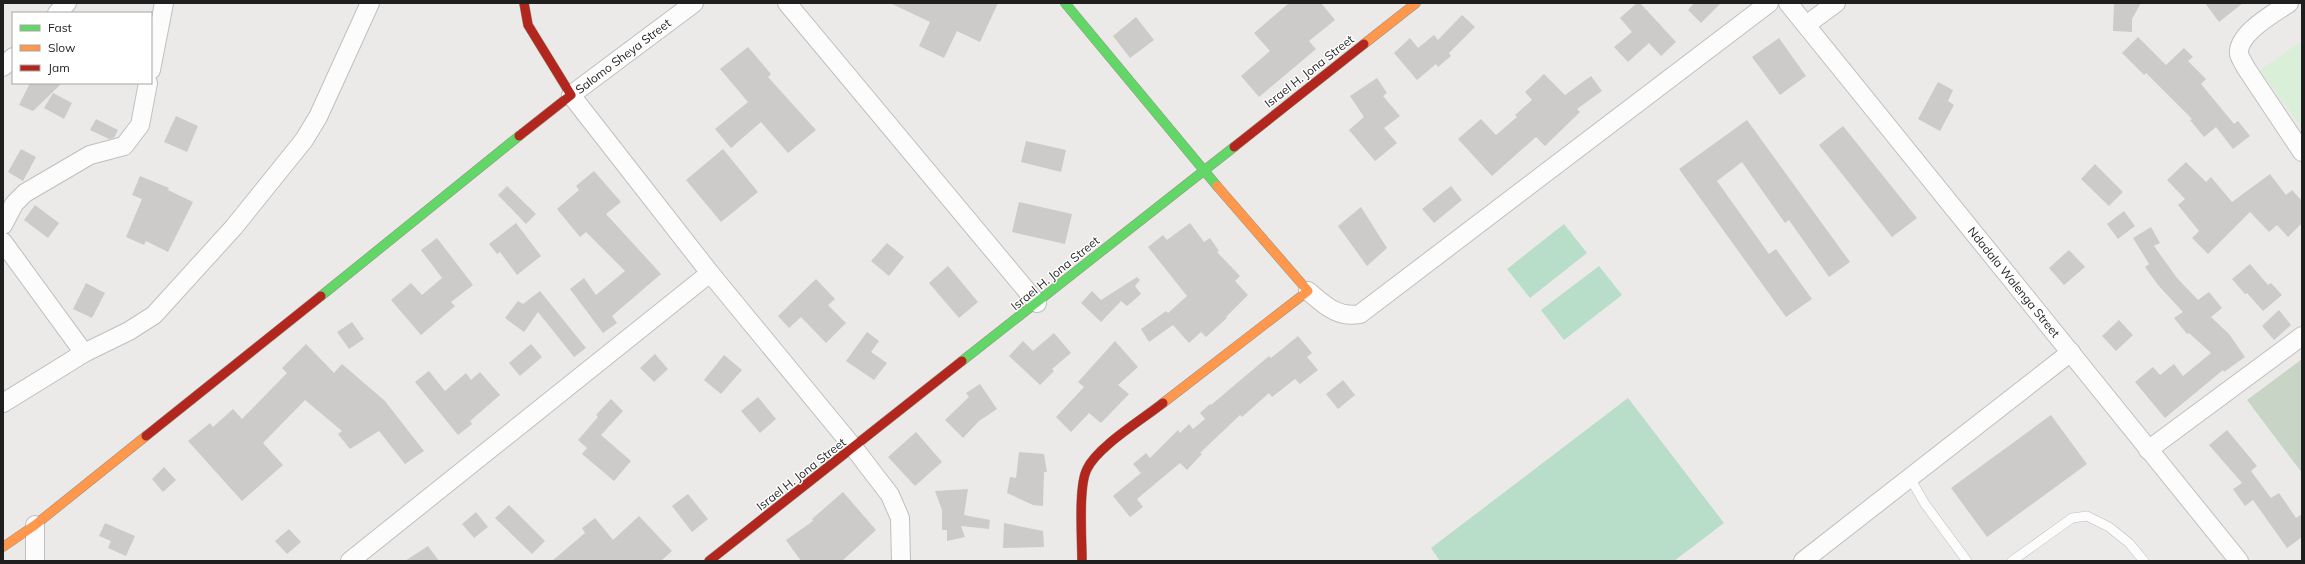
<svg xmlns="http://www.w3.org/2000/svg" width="2305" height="564" font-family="Mulish,sans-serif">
<rect width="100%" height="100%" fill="#eceae8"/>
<path fill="#c8d5c6" d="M2302 359V473L2247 400Z"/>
<path fill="#d9efd7" d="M2302 41V128L2260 70Z"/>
<g fill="#b8deca">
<path d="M1564 224 1587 253 1530 298 1507 269Z"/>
<path d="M1599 266 1622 295 1564 340 1541 310Z"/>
<path d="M1628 398 1724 523 1674 561H1440L1431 548Z"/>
</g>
<g fill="#cdcbc9">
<path d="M890 3H998L980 42 957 31 944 58 919 46 930 22Z"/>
<path d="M1289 3H1321L1335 20 1309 41 1316 49 1259 97 1241 76 1270 51 1254 33Z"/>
<path d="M1637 3H1640L1676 42 1661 56 1649 43 1628 62 1614 47 1632 32 1620 18Z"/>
<path d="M1694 3H1721L1701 23 1688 10Z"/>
<path d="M2114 3H2141L2132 19V32L2113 31Z"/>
<path d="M2205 3H2243L2219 22Z"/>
<path d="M1462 15 1475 27 1449 53 1451 56 1438 67 1436 64 1417 80 1394 53 1410 38 1418 48 1434 35 1438 40Z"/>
<path d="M1136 17 1154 40 1130 58 1113 36Z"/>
<path d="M2138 37 2166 65 2184 48 2193 57 2188 61 2206 79 2201 84 2234 124 2238 121 2250 136 2233 149 2216 127 2204 137 2190 120 2192 119 2146 73 2144 75 2122 53Z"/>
<path d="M1779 38 1806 76 1780 95 1752 57Z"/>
<path d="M748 47 771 74 768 77 816 130 788 153 761 122 731 148 715 129 748 102 720 69Z"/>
<path d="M1544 74 1565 95 1591 76 1602 91 1577 109 1580 112 1545 146 1536 137 1492 176 1458 139 1481 119 1496 135 1517 117 1515 115 1532 100 1525 92Z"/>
<path d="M1377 78 1387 93 1383 96 1400 116 1384 128 1397 143 1375 161 1349 130 1364 117 1350 96Z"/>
<path d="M1938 82 1953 90 1948 101 1954 105 1940 131 1918 119Z"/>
<path d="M30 83H62L33 111 19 105Z"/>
<path d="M53 93 72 103 64 119 44 108Z"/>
<path d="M176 116 198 126 187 152 164 142Z"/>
<path d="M96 119 118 130 114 138 109 139 90 130Z"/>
<path d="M1747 120 1850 262 1829 277 1789 220 1785 223 1742 162 1717 181 1769 254 1776 249 1812 299 1786 317 1679 169Z"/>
<path d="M1843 126 1917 218 1892 237 1819 145Z"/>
<path d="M1026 141 1066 150 1061 172 1021 162Z"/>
<path d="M21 149 36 157 23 181 8 172Z"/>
<path d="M723 149 758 192 721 222 686 180Z"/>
<path d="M2186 162 2206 182 2211 177 2232 202 2270 174 2286 195 2292 190 2302 201V223L2288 237 2277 225 2269 232 2250 212 2208 254 2192 238 2199 231 2178 205 2185 199 2167 180Z"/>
<path d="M2095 164 2123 192 2109 206 2081 179Z"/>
<path d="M594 171 621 202 606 214 661 274 612 316 617 323 603 333 570 289 584 278 596 295 625 271 586 232 580 237 557 209 579 190 576 186Z"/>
<path d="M140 176 169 188 168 190 193 202 168 252 146 241 144 245 126 237 142 199 132 195Z"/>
<path d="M507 186 536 214 526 224 498 195Z"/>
<path d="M1451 186 1462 200 1434 223 1422 209Z"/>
<path d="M1019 202 1072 214 1065 244 1012 232Z"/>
<path d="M35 205 59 223 48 238 24 220Z"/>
<path d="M1361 207 1387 248 1367 266 1338 226Z"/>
<path d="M2124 211 2135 226 2118 239 2107 224Z"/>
<path d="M516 223 541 256 517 275 500 252 497 254 489 244Z"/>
<path d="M1190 223 1204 242 1210 238 1219 251 1217 252 1240 276 1235 281 1248 295 1226 317 1227 318 1206 337 1201 332 1189 343 1173 325 1149 342 1141 329 1166 311 1168 313 1187 296 1148 247 1163 235 1167 240Z"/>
<path d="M2151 227 2160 243 2154 246 2177 278 2198 300 2209 292 2222 308 2211 317 2229 334 2245 357 2224 372 2223 370 2165 418 2135 382 2153 367 2160 375 2174 364 2183 376 2211 353 2189 333 2187 334 2174 318 2183 312 2158 285 2145 267 2149 264 2133 238Z"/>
<path d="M437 238 473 285 451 302 455 306 421 335 391 300 411 283 422 295 442 278 421 250Z"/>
<path d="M887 243 904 257 889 276 871 261Z"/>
<path d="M2069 250 2085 267 2064 285 2049 268Z"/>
<path d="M2250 264 2268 285 2271 283 2282 295 2263 311 2247 293 2245 294 2232 279Z"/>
<path d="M948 266 978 302 959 318 929 283Z"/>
<path d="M1137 277 1140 280 1135 286 1141 294 1127 306 1121 301 1101 322 1081 303 1092 291 1101 300Z"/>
<path d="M816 279 835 299 828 305 846 323 826 343 801 317 789 328 778 316Z"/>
<path d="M86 283 105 293 92 318 73 309Z"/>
<path d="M540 291 586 348 574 357 538 312 524 332 505 318 518 301 523 304Z"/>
<path d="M2279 310 2291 325 2274 340 2262 326Z"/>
<path d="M2119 320 2133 335 2116 351 2102 336Z"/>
<path d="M352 322 364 339 349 349 337 332Z"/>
<path d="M867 332 879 341 871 352 887 363 874 380 846 361Z"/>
<path d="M1054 333 1071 353 1052 369 1054 371 1040 385 1009 356 1023 341 1033 351Z"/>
<path d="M1298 336 1312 353 1307 357 1318 370 1300 384 1295 379 1272 397 1269 393 1242 417 1240 415 1200 453 1202 454 1187 470 1180 463 1137 499 1143 507 1130 517 1113 496 1141 473 1133 464 1146 453 1150 458 1178 430 1180 433 1189 424 1193 429 1205 419 1200 413 1210 404 1211 405 1269 356 1271 358Z"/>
<path d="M1115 341 1138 367 1118 385 1129 394 1101 423 1089 413 1071 432 1056 417 1084 387 1078 382Z"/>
<path d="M306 344 334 373 342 364 385 401 424 451 405 464 379 431 350 449 338 434 342 431 305 400 263 443 283 465 242 501 188 441 210 423 213 427 233 409 242 419 287 373 282 368Z"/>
<path d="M531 344 542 357 520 376 509 363Z"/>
<path d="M655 354 668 369 654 382 640 368Z"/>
<path d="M724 355 742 370 721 394 704 380Z"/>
<path d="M429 371 445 391 466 373 471 380 480 372 500 395 470 421 472 424 458 435 415 382Z"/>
<path d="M1343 380 1355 395 1338 409 1326 394Z"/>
<path d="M980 384 997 409 979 421 963 438 945 420 969 397 966 393Z"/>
<path d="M758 397 776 419 760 433 741 411Z"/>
<path d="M611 399 623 411 601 435 631 461 614 481 582 454 587 448 578 440 598 417 596 415Z"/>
<path d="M2051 415 2087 464 1987 537 1951 488Z"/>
<path d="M2227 430 2257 466 2251 471 2271 498 2279 493 2296 518 2302 514V537L2287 548 2253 500 2245 506 2233 489 2242 483 2209 445Z"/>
<path d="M916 432 942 462 915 486 888 457Z"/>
<path d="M1019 452 1044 454 1047 472H1044L1043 506 1033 505 1007 493 1010 477 1016 478Z"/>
<path d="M164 467 176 480 163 492 152 479Z"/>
<path d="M968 489 964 515 990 520 989 529 961 526 965 537 947 541V530H942V510L935 491Z"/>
<path d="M843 492 876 530 842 561H801L786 540 813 521 812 519Z"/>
<path d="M688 494 708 519 692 532 672 506Z"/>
<path d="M509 505 545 541 532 554 495 518Z"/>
<path d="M476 512 488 527 474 538 462 524Z"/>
<path d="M639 516 672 551 661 561H552L585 533 582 528 595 518 613 540Z"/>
<path d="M105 523 135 536 126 556 108 548 111 541 99 536Z"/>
<path d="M1004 523 1043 531 1044 547 1003 548Z"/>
<path d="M289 529 301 542 287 554 275 541Z"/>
<path d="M428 546 439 561H405Z"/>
</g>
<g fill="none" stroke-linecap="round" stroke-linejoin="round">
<defs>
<g id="lane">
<path d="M1910 478 1925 504 1967 561"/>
<path d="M2012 561 2072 518 2087 516 2109 527 2129 543 2144 561"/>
</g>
<g id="street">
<path d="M694 3 571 95 710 273 854 448 890 495 900 518 901 561"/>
<path d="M787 3 1037 303"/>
<path d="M1788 3 2239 561"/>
<path d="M2289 3C2275 13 2237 33 2239 54 2240 58 2244 64 2246 68L2302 152"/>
<path d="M57 13 67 3"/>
<path d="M1806 25 1836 3"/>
<path d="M3 67 13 57"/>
<path d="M151 70 164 3"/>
<path d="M3 225 14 204 25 193 90 155 124 146 140 125 148 83"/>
<path d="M3 242 84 353"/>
<path d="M1308 291C1325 305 1337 318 1360 314L1769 3"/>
<path d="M3 403 84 353 129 331 154 315 234 227 304 140 318 117 370 3"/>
<path d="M2148 450 2302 336"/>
<path d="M35 525V561"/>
<path d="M350 561 710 273"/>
<path d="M1803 561 2071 352"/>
</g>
<g id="fast">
<path d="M1065 3 1217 186"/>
<path d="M321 296 519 136"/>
<path d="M962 361 1234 147"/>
</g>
<g id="slow">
<path d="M1364 44 1416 3"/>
<path d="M1163 403 1308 291 1217 186"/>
<path d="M3 547 35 525 146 436"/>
</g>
<g id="jam">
<path d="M519 136 571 95 528 25 524 3"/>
<path d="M1234 147 1364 44"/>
<path d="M146 436 321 296"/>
<path d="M709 561 962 361"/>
<path d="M1082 561C1082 540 1078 486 1087 469 1097 447 1143 419 1163 403"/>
</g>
</defs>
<use href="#lane" stroke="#c0bfbe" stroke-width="10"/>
<use href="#street" stroke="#c0bfbe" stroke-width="20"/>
<use href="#fast" stroke="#949482" stroke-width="10"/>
<use href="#slow" stroke="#949482" stroke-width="10"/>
<use href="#jam" stroke="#949482" stroke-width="10"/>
<use href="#lane" stroke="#fcfcfc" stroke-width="9"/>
<use href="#street" stroke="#fcfcfc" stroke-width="18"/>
<use href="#fast" stroke="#63d668" stroke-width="9"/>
<use href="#slow" stroke="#ff974d" stroke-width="9"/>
<use href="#jam" stroke="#b3261e" stroke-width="9"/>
</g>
<g text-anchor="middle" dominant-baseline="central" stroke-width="3" stroke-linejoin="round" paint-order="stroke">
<g font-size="12" fill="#1f1f1f" stroke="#fff">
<text transform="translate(623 56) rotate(-37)">Salomo Sheya Street</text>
<text transform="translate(1309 71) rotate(-38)">Israel H. Jona Street</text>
<text transform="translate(1055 273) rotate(-39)">Israel H. Jona Street</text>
<text transform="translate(2014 282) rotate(51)">Ndadala Walenga Street</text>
<text transform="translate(801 474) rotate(-38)">Israel H. Jona Street</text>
</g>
</g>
<rect width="2305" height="564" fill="none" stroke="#1f1f1f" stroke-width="8"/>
<rect x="12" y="12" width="140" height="72" fill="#ffffff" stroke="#a5a5a5"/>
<rect x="20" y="25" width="20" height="6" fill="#63d668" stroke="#a5a5a5"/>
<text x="48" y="32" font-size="12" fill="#1f1f1f">Fast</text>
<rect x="20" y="45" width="20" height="6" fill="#ff974d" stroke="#a5a5a5"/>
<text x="48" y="52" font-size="12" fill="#1f1f1f">Slow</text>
<rect x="20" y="65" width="20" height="6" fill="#b3261e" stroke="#a5a5a5"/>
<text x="48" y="72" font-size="12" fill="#1f1f1f">Jam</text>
</svg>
